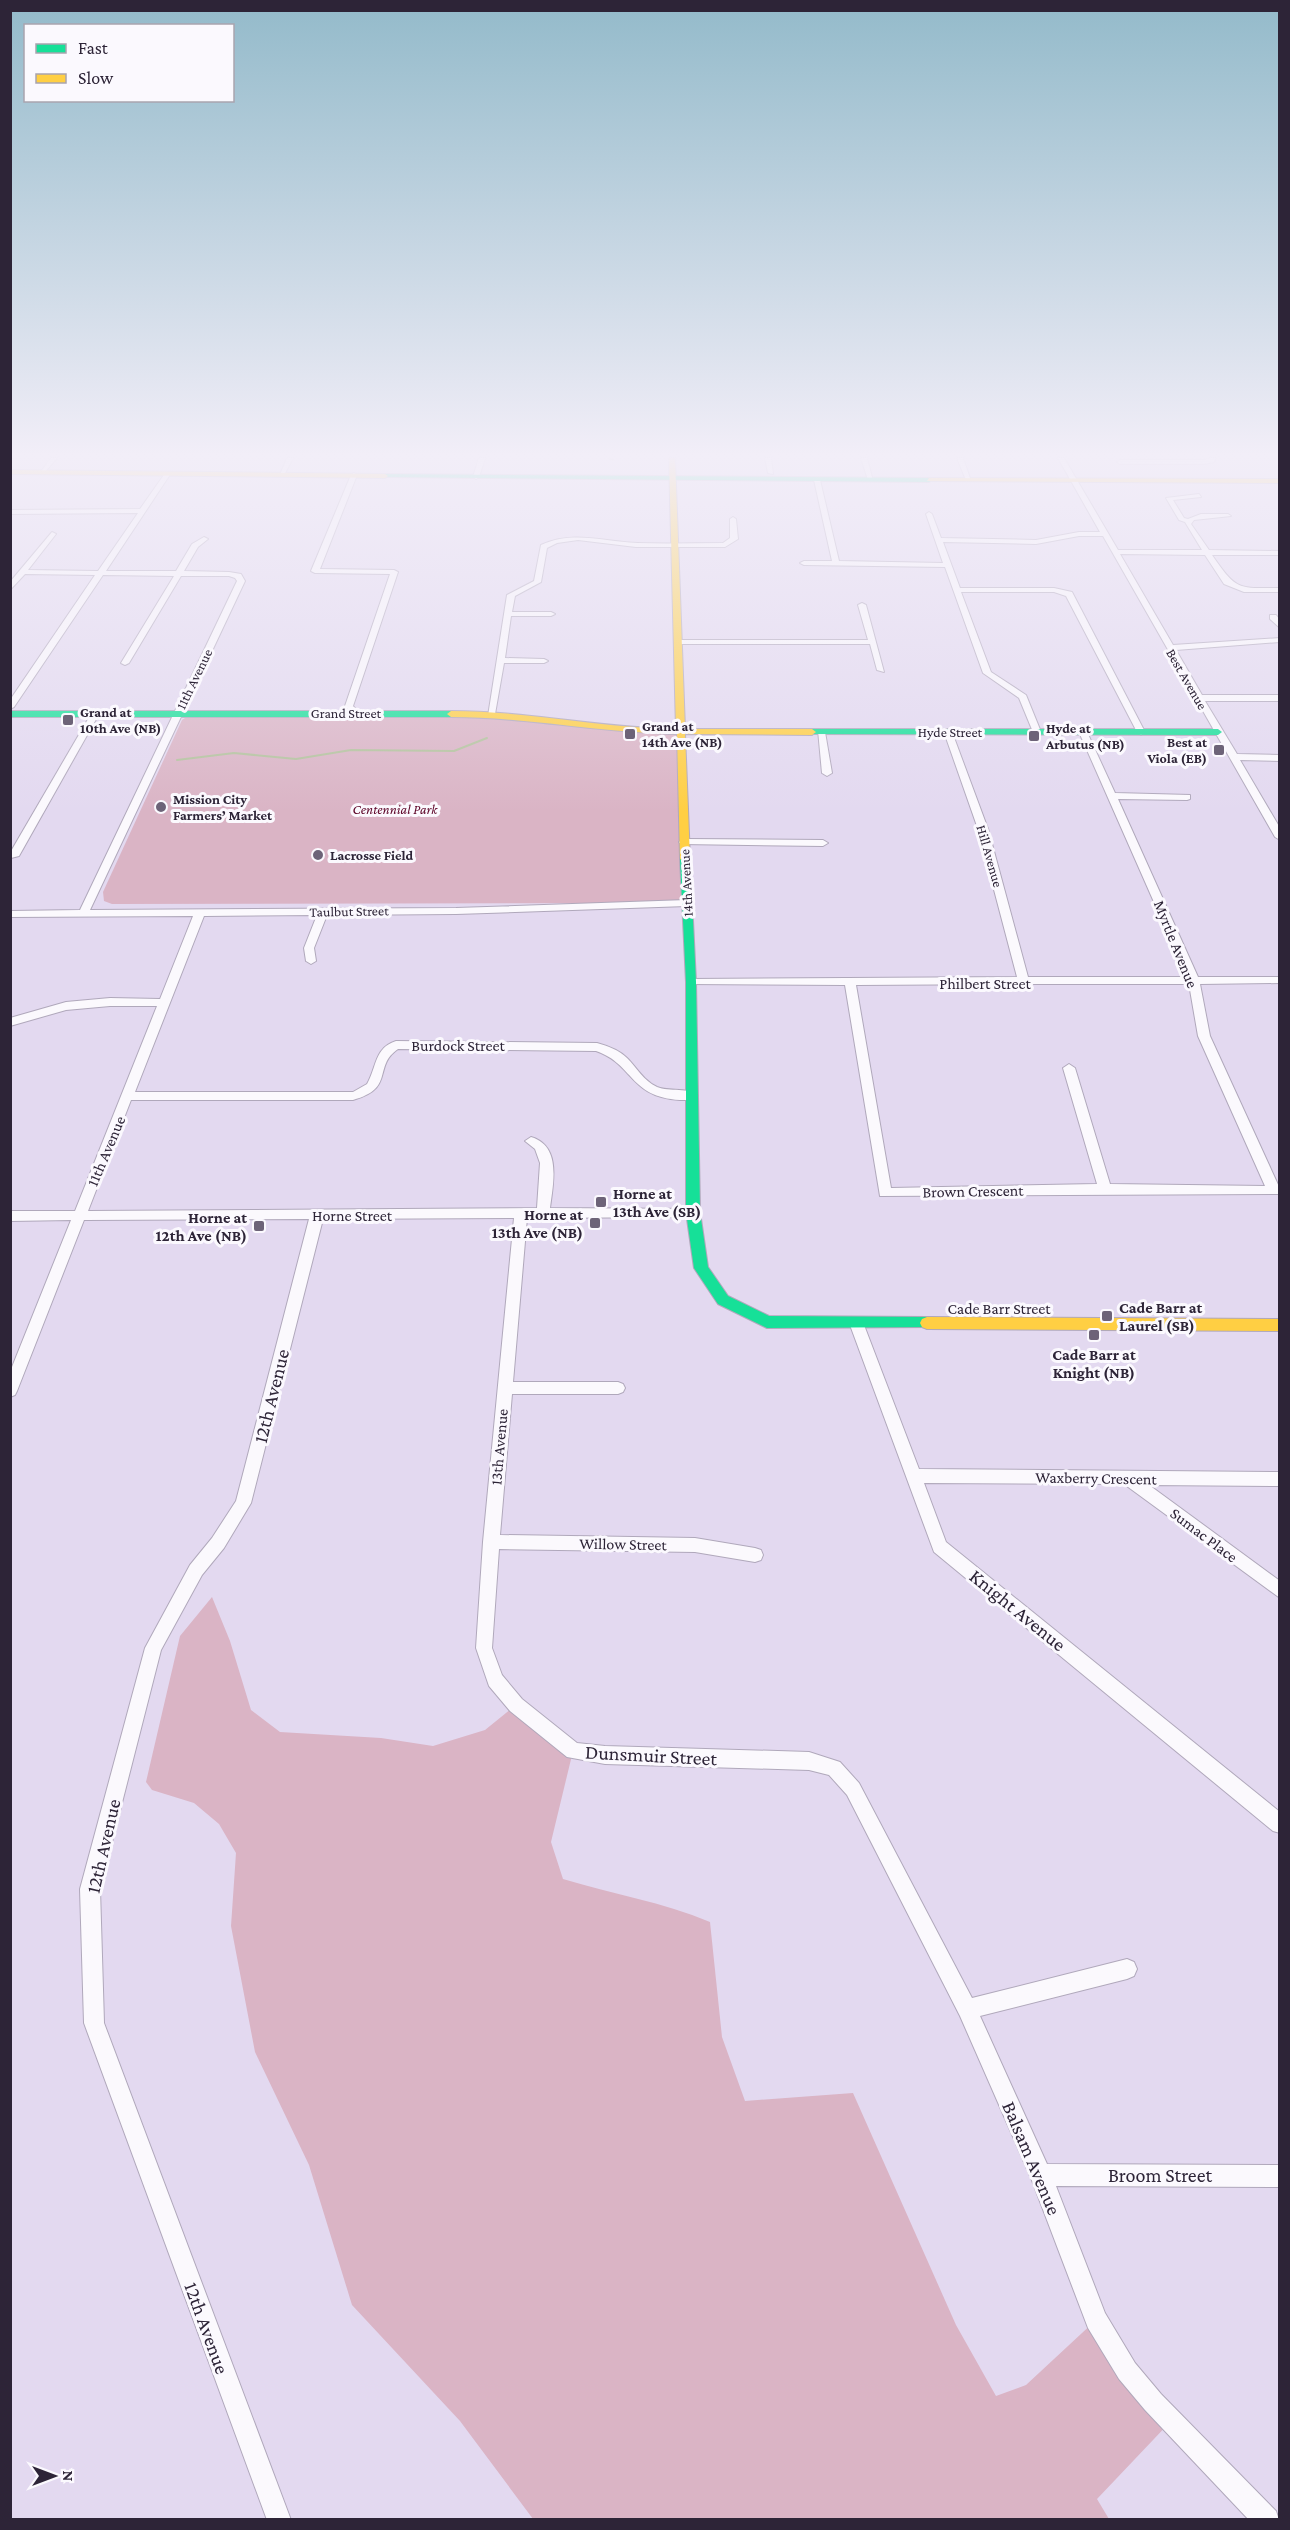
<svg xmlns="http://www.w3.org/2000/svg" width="1290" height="2530" font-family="'Crimson Pro',serif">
<rect width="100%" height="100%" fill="#e3d9f0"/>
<g fill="#dab4c5">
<path d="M491 714 681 732 687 903 112 904 104 901 103 892 182 720 185 718Z"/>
<path d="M212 1597 230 1641 251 1710 280 1732 381 1738 433 1746 485 1730 516 1705 573 1751 551 1842 563 1879C612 1894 663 1902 710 1922L722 2037 745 2101 853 2093 956 2325 996 2396 1026 2385 1096 2320 1172 2420 1097 2499 1109 2519H533L460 2421 352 2305 309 2165 255 2052 231 1926 236 1853 219 1824 194 1803 152 1790 146 1782 180 1636Z"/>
</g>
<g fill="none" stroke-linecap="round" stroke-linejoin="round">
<g stroke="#b3c29d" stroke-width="2">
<path d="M609 458 613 460"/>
<path d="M177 760 234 753 296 759 351 750 454 751 487 738"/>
</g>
<defs>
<g id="street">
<path d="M51 458H57L44 473H40Z"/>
<path d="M287 458H293L284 475H280Z"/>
<path d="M479 458H485L479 477 476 479 473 477Z"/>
<path d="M765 458H771L773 474 768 473Z"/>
<path d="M861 458H867L873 481 868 480Z"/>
<path d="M957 458H963L971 481 966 480Z"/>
<path d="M1058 458H1064L1118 550H1202L1185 522 1179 520 1166 498 1199 494 1201 497 1173 500 1184 518 1188 519 1201 514H1228L1231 516 1194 520 1191 524 1209 550 1280 551V555H1212C1237 591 1237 588 1280 588V592H1244L1224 584 1205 555 1120 554 1173 645 1280 638V642L1176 650 1202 695H1280V701H1205L1237 754 1280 755V761L1240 760 1280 828V840L1275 837 1103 536H1079L1036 544 943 542 960 588H1054L1072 592 1145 732 1141 735 1137 732 1066 596 1054 592H961L991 672 1026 695 1041 732 1037 735 1033 732 1019 698 983 673 945 567 804 565 800 563 804 561H832L814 480 817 478 820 480 839 561 943 563 926 514 929 512 932 514 941 538 1036 540 1079 532H1100Z"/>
<path d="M1210 458H1216L1214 462 1204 464H1120L1117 462 1120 460H1204Z"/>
<path d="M166 472 171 473 106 571H176L192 544 204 537 208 539 198 547 184 571 229 572 241 574 245 581 90 910 456 908 687 900 692 903 687 906 456 914 327 915 314 948 316 961 311 964 306 961 304 948 317 915 204 916 135 1092H353L367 1084C377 1067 374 1048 396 1041L597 1043C608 1046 619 1050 627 1058 637 1068 643 1080 657 1087 669 1092 690 1087 698 1096 693 1101 688 1100 680 1100 629 1097 634 1064 596 1051L398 1049C372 1067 396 1088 353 1100H131L88 1211 537 1208 540 1163 535 1149 525 1141 531 1137C562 1146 553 1184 550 1208L698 1209 700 1212 693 1217 527 1218 513 1382H618L623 1384 625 1388 623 1392 618 1394H512L500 1535 695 1538 755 1548 761 1550 763 1555 761 1560 755 1562 695 1552 499 1549 492 1648 502 1675 522 1699 577 1743 605 1746 809 1752 840 1762 859 1783 972 1998 1127 1959 1134 1962 1137 1969 1134 1976 1127 1979 980 2016 1047 2164 1280 2165V2187L1056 2186 1105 2313 1135 2363 1161 2394 1276 2511 1279 2520H1249L1145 2410 1119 2379 1088 2328 1031 2178 960 2016 847 1795 829 1775 809 1770 605 1764 567 1757 510 1711 489 1686 476 1648 483 1542 514 1218 323 1219 251 1503 224 1548 202 1575 161 1650 100 1889 104 2023 291 2520H267L84 2023 80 1889 145 1648 190 1565 212 1538 236 1501 309 1219 84 1220 17 1391 15 1395 10 1397V1372L71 1220 10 1221V1211H75L157 1006H110L66 1010 10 1026V1018L66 1002 110 998 160 999 193 916 10 917V911L80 910 237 581 235 578 229 576H181L129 663 125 665 121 663 174 576 103 575 14 707 10 709V700L95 575 25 574 10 590V582L52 532 56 534 28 570 98 571 138 513 10 514V510L140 509Z"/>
<path d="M354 473 357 475 320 569 394 570 398 572 353 706 359 713 355 716 345 706 390 574 315 573 311 571 351 475Z"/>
<path d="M733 517 736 519 738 539 725 547H636L578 540 557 543 547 548 541 582 515 596 512 612H551L555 614 551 616H511L505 658 544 659 548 661 544 663H504L495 714 488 716 507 595 534 581 541 545C574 530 604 542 638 543 667 544 695 543 723 543L730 538V519Z"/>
<path d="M862 603 866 605 884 672 877 670 870 644H678L674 642 678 640H868L858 605Z"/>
<path d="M1270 615H1276L1280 620V628L1270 619Z"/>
<path d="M95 711 99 714 19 856 11 858 10 853 91 714Z"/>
<path d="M948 729 952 732 988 829 1028 977H1187L1079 732 1080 730 1087 732 1115 793 1190 795V799L1187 800 1118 799 1198 977H1280V983L1200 984 1210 1036 1280 1189 1279 1194 880 1196 845 985 687 984V980L691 979 1017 977 978 829 944 732ZM1019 984 1024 986 1029 984H1189L1198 1036 1265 1186 1110 1184 1075 1068 1069 1064 1063 1068 1097 1184 891 1188 856 985Z"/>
<path d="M818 730 825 732 832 773 827 776 822 773Z"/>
<path d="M684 839 823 840 828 843 823 846 681 844 679 842Z"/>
<path d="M857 1319 862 1321 864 1325 919 1469 1280 1472V1486L1149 1485 1280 1581V1598L1124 1484 924 1483 946 1542 1280 1812V1833L1273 1831 934 1552 850 1325 852 1321Z"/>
</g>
<g id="fast">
<path d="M385 474 929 478 932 480 929 482 383 477Z"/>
<path d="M10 711H451L455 714 451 717H10Z"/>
<path d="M812 729H1218L1222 732 1218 735 809 734V730Z"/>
<path d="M685 856 690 859 696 982 700 1212 708 1267 728 1296 769 1316 927 1317 932 1319 934 1323 932 1327 767 1328 718 1304 694 1268 686 1212V982L680 859Z"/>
</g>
<g id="slow">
<path d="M669 458H675L685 729H812L816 732 812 735 685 734 690 859 685 862 680 859 677 734C601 733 527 717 451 717L447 714 451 711C527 711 601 728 676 729Z"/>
<path d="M10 470 385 474 388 476 385 478 10 474Z"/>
<path d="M929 478 1280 479V483L927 481Z"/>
<path d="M927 1317 1280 1319V1331L927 1329 922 1327 920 1323 922 1319Z"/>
</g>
</defs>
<use href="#street" stroke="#b0a8bb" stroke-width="2"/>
<use href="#fast" stroke="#b0a8bb" stroke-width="2"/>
<use href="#slow" stroke="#b0a8bb" stroke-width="2"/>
<use href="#street" fill="#fbf9fd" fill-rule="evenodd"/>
<use href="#fast" fill="#16e098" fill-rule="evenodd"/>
<use href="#slow" fill="#ffcf43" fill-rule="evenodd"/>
</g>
<linearGradient id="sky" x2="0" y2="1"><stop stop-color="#93baca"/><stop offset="0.56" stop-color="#f2eef8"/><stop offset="1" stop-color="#f2eef8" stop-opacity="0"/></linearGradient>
<rect width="1290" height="812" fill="url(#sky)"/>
<g fill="#6d6378" stroke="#fbf9fe" stroke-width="2">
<rect x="62" y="714" width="12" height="12" rx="3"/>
<rect x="624" y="728" width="12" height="12" rx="3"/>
<rect x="1028" y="730" width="12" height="12" rx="3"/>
<rect x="1213" y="744" width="12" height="12" rx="3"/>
<circle cx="161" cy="807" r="6"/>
<circle cx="318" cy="855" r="6"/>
<rect x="595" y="1196" width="12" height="12" rx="3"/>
<rect x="589" y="1217" width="12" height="12" rx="3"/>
<rect x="253" y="1220" width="12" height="12" rx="3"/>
<rect x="1101" y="1310" width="12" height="12" rx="3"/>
<rect x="1088" y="1329" width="12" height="12" rx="3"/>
</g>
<g text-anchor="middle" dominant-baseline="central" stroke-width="6" stroke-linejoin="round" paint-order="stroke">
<g font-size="14" fill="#2d2437" stroke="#fbf9fe">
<text transform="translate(194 679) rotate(-64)">11th Avenue</text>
<text transform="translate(1187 679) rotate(60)">Best Avenue</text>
<text x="346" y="713">Grand Street</text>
<text x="950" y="732">Hyde Street</text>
<text transform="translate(990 856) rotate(74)">Hill Avenue</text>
<text transform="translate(686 883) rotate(-93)">14th Avenue</text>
<text transform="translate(349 911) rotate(-1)">Taulbut Street</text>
</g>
<g font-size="14" font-weight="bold" fill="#2d2437" stroke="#fbf9fe" text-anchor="start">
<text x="80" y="712">Grand at<tspan x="80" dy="16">10th Ave (NB)</tspan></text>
<text x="642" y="726">Grand at<tspan x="642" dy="16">14th Ave (NB)</tspan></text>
<text x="1046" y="728">Hyde at<tspan x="1046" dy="16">Arbutus (NB)</tspan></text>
<text x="1207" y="742" text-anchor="end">Best at<tspan x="1207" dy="16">Viola (EB)</tspan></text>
<text x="173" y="799">Mission City<tspan x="173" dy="16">Farmers’ Market</tspan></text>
<text x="330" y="855">Lacrosse Field</text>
</g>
<g font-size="14" font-style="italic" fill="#5d0427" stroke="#fbf9fe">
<text x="395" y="809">Centennial Park</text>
</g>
<g font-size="16" fill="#2d2437" stroke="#fbf9fe">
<text transform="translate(1176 944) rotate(68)">Myrtle Avenue</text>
<text x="985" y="983">Philbert Street</text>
<text x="458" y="1045">Burdock Street</text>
<text transform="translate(106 1151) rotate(-67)">11th Avenue</text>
<text transform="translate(973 1191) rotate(-1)">Brown Crescent</text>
<text x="352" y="1215">Horne Street</text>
<text x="999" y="1308">Cade Barr Street</text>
<text transform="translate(499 1447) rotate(-85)">13th Avenue</text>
<text transform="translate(1096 1478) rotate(1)">Waxberry Crescent</text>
<text transform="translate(1204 1535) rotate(37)">Sumac Place</text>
<text transform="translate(623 1544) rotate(1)">Willow Street</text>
</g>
<g font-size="16" font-weight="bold" fill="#2d2437" stroke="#fbf9fe" text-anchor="start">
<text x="613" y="1193">Horne at<tspan x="613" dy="18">13th Ave (SB)</tspan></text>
<text x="583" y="1214" text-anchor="end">Horne at<tspan x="583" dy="18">13th Ave (NB)</tspan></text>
<text x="247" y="1217" text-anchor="end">Horne at<tspan x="247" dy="18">12th Ave (NB)</tspan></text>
<text x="1119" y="1307">Cade Barr at<tspan x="1119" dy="18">Laurel (SB)</tspan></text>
<text x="1094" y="1354" text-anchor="middle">Cade Barr at<tspan x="1094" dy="18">Knight (NB)</tspan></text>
</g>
<g font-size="20" fill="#2d2437" stroke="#fbf9fe">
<text transform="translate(271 1396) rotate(-76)">12th Avenue</text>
<text transform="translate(1018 1610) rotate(39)">Knight Avenue</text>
<text transform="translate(651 1755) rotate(3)">Dunsmuir Street</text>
<text transform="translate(103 1846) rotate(-77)">12th Avenue</text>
<text transform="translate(1032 2158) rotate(67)">Balsam Avenue</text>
<text x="1160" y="2175">Broom Street</text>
<text transform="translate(207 2328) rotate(70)">12th Avenue</text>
</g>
</g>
<rect width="1290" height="2530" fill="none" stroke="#2d2437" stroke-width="24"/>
<rect x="24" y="24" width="210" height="78" fill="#fbf9fe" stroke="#a9a4ae" stroke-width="1.5"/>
<rect x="36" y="44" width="30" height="9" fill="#16e098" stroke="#a9a4ae" stroke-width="1.5"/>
<text x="78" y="54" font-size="18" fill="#2d2437">Fast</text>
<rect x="36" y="74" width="30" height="9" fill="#ffcf43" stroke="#a9a4ae" stroke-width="1.5"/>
<text x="78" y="84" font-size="18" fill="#2d2437">Slow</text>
<g transform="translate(54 2476) rotate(90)" stroke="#fbf9fe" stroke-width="4.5" paint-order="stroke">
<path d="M0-4.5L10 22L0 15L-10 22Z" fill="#2d2437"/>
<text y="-9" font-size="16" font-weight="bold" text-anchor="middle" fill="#2d2437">N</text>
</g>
</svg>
